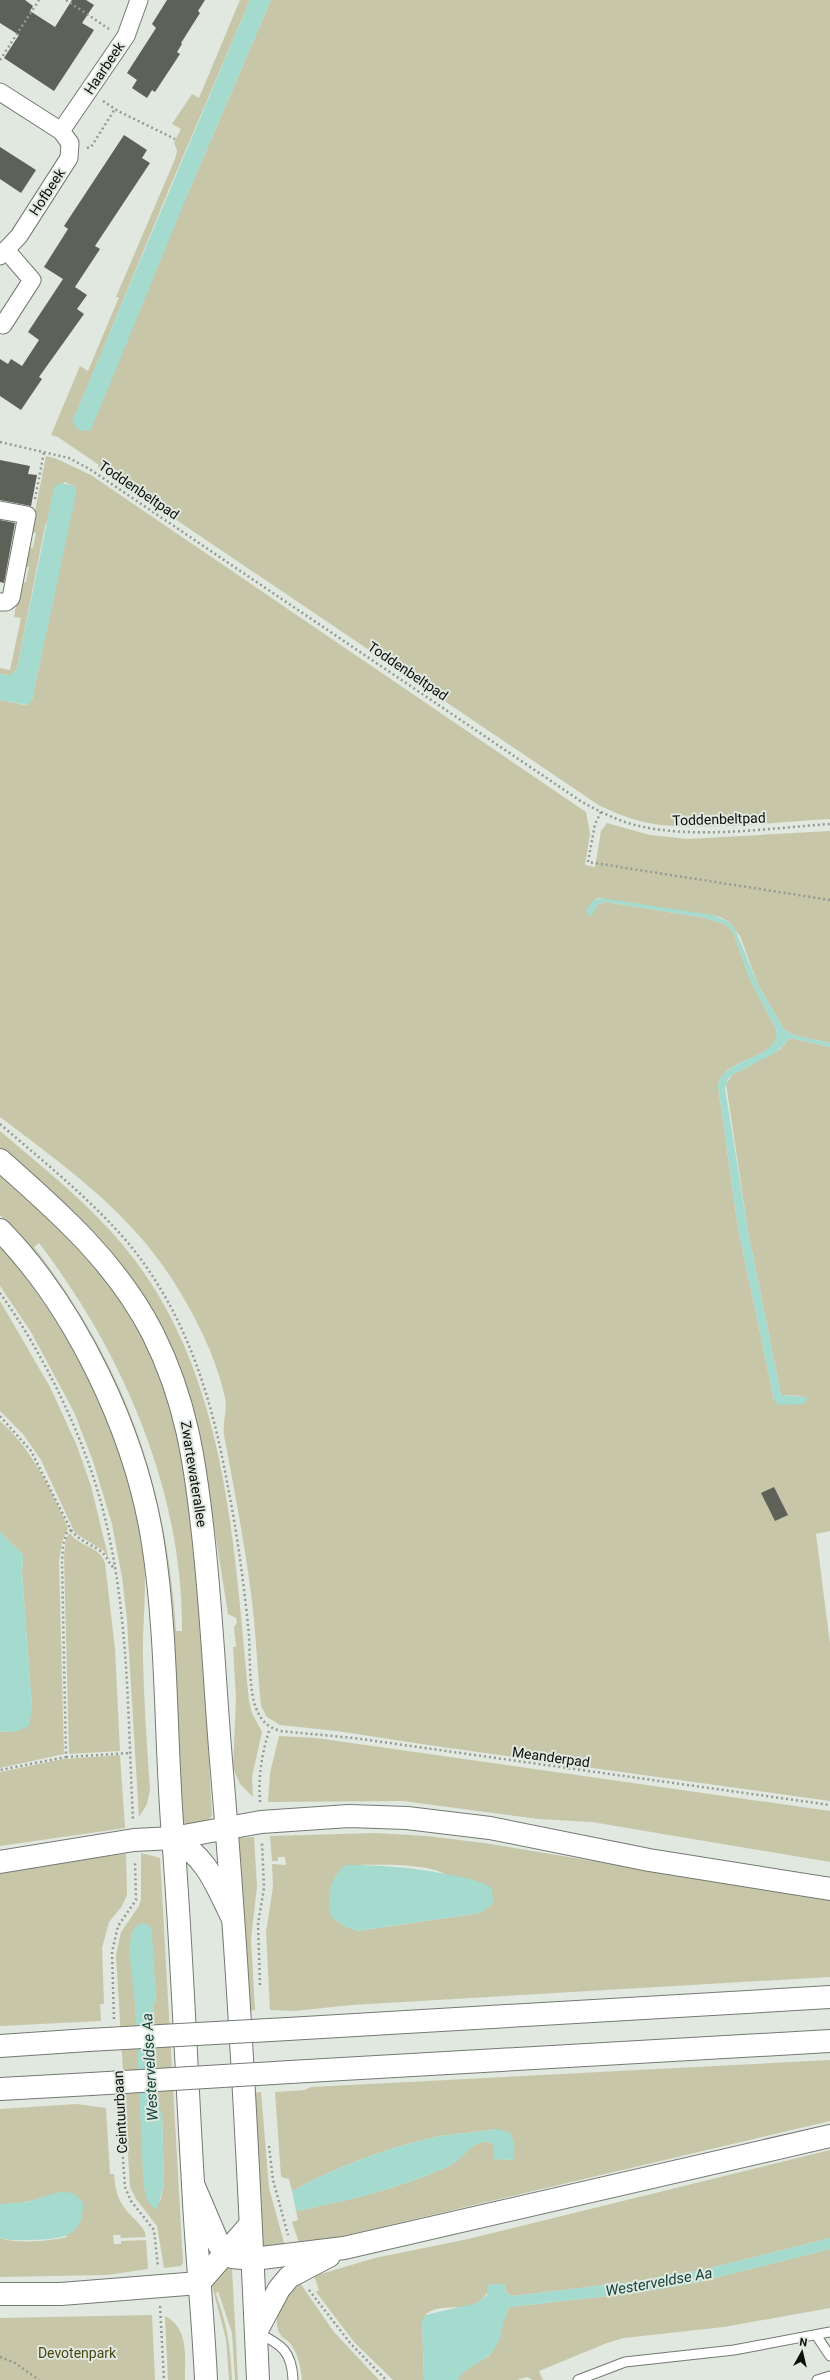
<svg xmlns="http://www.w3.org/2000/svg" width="830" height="2380" font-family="Roboto,sans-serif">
<rect width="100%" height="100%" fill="#e0e8df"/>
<g fill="#c7c6a8" fill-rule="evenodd">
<path d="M240 0H250L167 194 72 424 189 191 271 0H830V819C777 822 714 830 662 825 640 823 620 815 600 806L98 467 99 465 58 437 51 435 80 366 88 371 119 297H116L175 159 177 151 174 142 181 129 172 124 192 94 199 98Z"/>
<path d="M46 456 57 459 91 475 586 812 590 834 585 865 595 867 601 831 607 823 650 835 688 839 830 831V1043L793 1035 784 1029 758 985 740 936 729 922 720 917 599 898 594 900V911L597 905 605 902 706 918 727 925 734 934 750 980 776 1029 777 1038C770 1060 721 1059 718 1086L738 1228 774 1400 803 1396 781 1395 748 1231 726 1084 732 1075 779 1050 790 1038 830 1047V1531L816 1534 830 1644V1801L428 1745 337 1731 280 1725 267 1717 261 1706C257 1668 256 1631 251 1593 244 1540 234 1488 224 1435 222 1423 228 1410 225 1398 214 1343 172 1270 133 1229 94 1186 46 1152 0 1117V700L25 705 32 700 76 491 72 485 64 482 45 526 17 669 11 675 0 674V668L10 670 21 618 14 617 20 582H26L29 567 24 566 27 547 33 548 36 533 31 532Z"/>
<path d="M0 1131C47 1171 97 1210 134 1259 229 1384 234 1552 249 1701L252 1713 262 1732 252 1777 253 1797 240 1784 233 1768 236 1698 233 1647H236L234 1627 237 1623 236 1618 228 1614 201 1444 93 1232 61 1201 0 1148Z"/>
<path d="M0 1175C48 1216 96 1260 130 1314 175 1387 184 1465 194 1548 204 1637 207 1727 212 1816 209 1822 188 1826 182 1823L152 1493 12 1228 0 1215ZM39 1243C123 1353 183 1491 182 1631H176C166 1482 125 1366 34 1247Z"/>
<path d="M0 1245C73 1334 133 1443 144 1560 147 1593 142 1626 143 1660 144 1703 147 1746 150 1790L147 1804 139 1817 127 1620 122 1577 112 1524 93 1461 74 1412 31 1332 0 1286Z"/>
<path d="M0 1301 50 1387 77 1446 91 1486 109 1560 104 1551 75 1533 41 1460 23 1434 0 1411Z"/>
<path d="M0 1421C32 1449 51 1490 68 1528L62 1542 59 1561 64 1754 0 1768V1732L18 1731 32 1708 22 1574 23 1555 0 1532Z"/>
<path d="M70 1533C79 1547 100 1546 105 1563L115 1649 120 1751 69 1754 64 1556 66 1538Z"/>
<path d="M279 1736 316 1738 830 1811V1862L592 1822 538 1819 403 1801 268 1802 270 1773Z"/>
<path d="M120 1755 125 1828 0 1846V1772L63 1759Z"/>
<path d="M375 1833 427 1836 484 1843 830 1900V1977L351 2005 295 2011 270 2010 266 1932 273 1887 272 1864 286 1865 285 1857H278V1861H272L270 1836ZM345 1865C370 1865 424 1862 445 1874 454 1879 473 1904 481 1913L357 1931Z"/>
<path d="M254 1837 257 1887 251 1939 255 2010 247 2011 238 1838Z"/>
<path d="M141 1853 160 1858 183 2263 181 2266 164 2268 157 2226 136 2199 130 2187 116 1955 121 1932 139 1906 141 1899ZM151 1927 156 2002 153 2003 159 2112H162L164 2183 160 2202 143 2174 142 2110 134 1988Z"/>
<path d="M126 1854 127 1895 122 1906 109 1922 102 1948 104 2004H100L101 2021 0 2026V1874L70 1860Z"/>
<path d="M830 2060V2121L300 2246 292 2222 298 2220 296 2211C348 2201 401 2188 449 2166 464 2159 472 2137 492 2143L494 2147 495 2159 513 2160 495 2129C475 2133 455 2133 435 2137 384 2149 338 2166 292 2191L289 2179 281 2177 275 2092 305 2090 311 2087Z"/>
<path d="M261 2092 269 2188 286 2250 262 2252 252 2093Z"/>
<path d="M77 2104 106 2108 110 2174H114C115 2187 117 2199 126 2210 132 2218 145 2226 146 2237L121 2238 120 2235H113L114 2244H121V2241L146 2240 148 2269 107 2275 0 2277V2238C15 2244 51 2241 67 2237L39 2199 15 2204H0V2109Z"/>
<path d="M830 2150V2238L706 2269 631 2282 512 2296 506 2292 504 2284 491 2285C477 2321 444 2298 425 2315L422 2322 424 2380H393L354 2342 316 2292 319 2290 314 2276 375 2258 468 2239Z"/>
<path d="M830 2249V2308L724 2327 624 2338 607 2343 539 2371 543 2380H533L527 2377 517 2380H458L461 2373 489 2356 509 2307 635 2293 695 2283Z"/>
<path d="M225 2264 232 2268 238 2380H235L232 2333 218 2291 216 2294C227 2324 231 2348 232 2380H229L226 2339 211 2282Z"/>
<path d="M300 2283 334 2332 379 2380H302C301 2368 298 2352 289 2342 286 2339 282 2338 280 2334 270 2318 286 2291 300 2283Z"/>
<path d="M152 2315 155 2380H0V2318Z"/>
<path d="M165 2316C189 2328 185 2357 185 2380H168Z"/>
</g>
<g fill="#a5dbcf">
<path d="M250 0H271L189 191 91 430 80 431 72 422Z"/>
<path d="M59 483 72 485 76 489V494L32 700 27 705 0 700V674L11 675 17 669 54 487Z"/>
<path d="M602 898 713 915 729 922 736 931 758 985 784 1029 793 1035 830 1043V1047L790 1038 775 1053 732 1075 728 1079 725 1088 748 1231 781 1395 806 1397 807 1400 803 1404 779 1405 774 1400 738 1228 718 1086C721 1057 782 1060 776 1029L750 980 734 934 727 925 706 918 605 902 599 904 592 915 588 916 586 910 594 900Z"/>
<path d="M0 1532 23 1555 22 1574 32 1708 29 1726 18 1731 0 1732Z"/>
<path d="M345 1865C379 1865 411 1867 445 1874 465 1878 474 1878 492 1888L493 1903 481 1913 356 1931 346 1927 331 1917C327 1896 328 1881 345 1865Z"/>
<path d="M144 1923 151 1927 152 1933 156 2003H153L159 2111H162L164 2183 157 2209C144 2205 144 2185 143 2174L135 2003 129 1950 132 1932 137 1925Z"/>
<path d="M495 2129 509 2132C516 2141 515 2149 513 2160L494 2159V2148L492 2143C472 2137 464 2159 449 2166 401 2188 348 2201 296 2211L292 2191C338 2166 384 2149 435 2137 455 2133 475 2133 495 2129Z"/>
<path d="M59 2192 74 2193 83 2203C84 2239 59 2239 31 2240 21 2240 9 2241 0 2238V2204L27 2202Z"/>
<path d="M830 2238V2249L695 2283 635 2293 509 2307C502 2319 503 2337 495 2348 486 2363 466 2365 458 2380H424L422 2321 425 2315 477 2303 487 2295 488 2285 504 2284 506 2292 512 2296 631 2282 706 2269Z"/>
</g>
<g fill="#5d6157">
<path d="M0 0H25L33 6 30 11 55 27 72 0H86L94 5 82 23 94 30 54 91 4 58 19 35 0 23Z"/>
<path d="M167 0H205L198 11 200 13 181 43 182 44 177 52 180 54 155 92 152 90 147 98 132 88 137 80 127 73 156 28 152 24Z"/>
<path d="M124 135 147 150 142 158 150 163 95 246 100 249 75 287 87 295 77 309 84 314 39 377 42 379 21 410 0 396V359L8 364 11 359 22 366 39 340 28 332 63 279 44 267 68 229 64 226Z"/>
<path d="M0 147 36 170 21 193 0 179Z"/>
<path d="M0 460 30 466 28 474 37 475 31 506 0 500Z"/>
<path d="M0 520 15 523 4 583 0 582Z"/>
<path d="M774 1487 788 1515 775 1521 761 1493Z"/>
</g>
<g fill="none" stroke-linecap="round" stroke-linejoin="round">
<defs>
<g id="service">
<path d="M257 2333C282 2344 292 2352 293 2380"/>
<path d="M816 2335 830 2356"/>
<path d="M578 2380 625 2362 734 2350 830 2332"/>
<path d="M817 2380 830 2376"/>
</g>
<g id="minor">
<path d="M0 92 61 131 70 143 69 158 19 236 0 256"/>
<path d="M61 131 126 36 139 0"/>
<path d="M0 323 3 325 32 280 6 250"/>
<path d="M0 510 27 515 11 598 6 602H0"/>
</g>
<g id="primary">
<path d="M0 1160C59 1212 117 1263 153 1334 186 1400 195 1461 203 1534 212 1613 215 1693 222 1772 239 1974 249 2177 258 2380"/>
<path d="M0 1230C77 1309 136 1434 153 1543 168 1640 165 1739 173 1836 182 1952 186 2067 193 2183 196 2249 203 2314 206 2380"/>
</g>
<g id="motorway">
<path d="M173 1838C208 1858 216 1885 233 1919"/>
<path d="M0 1862 134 1840 173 1838 261 1822 349 1816 407 1818 490 1828 649 1860 830 1889"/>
<path d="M288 2029 830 1997"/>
<path d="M0 2046 88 2040"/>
<path d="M290 2072 830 2041"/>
<path d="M0 2089 91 2084"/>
<path d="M193 2184 219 2245 232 2257 253 2259 344 2248 830 2136"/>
<path d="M0 2294H61L199 2283 250 2225"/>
<path d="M256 2332 279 2289 289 2277 329 2256"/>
</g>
</defs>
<use href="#service" stroke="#737a72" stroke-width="11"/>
<use href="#minor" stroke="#737a72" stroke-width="19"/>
<use href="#primary" stroke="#737a72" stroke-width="24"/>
<use href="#motorway" stroke="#737a72" stroke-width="24"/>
<g stroke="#949a93" stroke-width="2.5" stroke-dasharray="2 3" stroke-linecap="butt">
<path d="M66 0 109 29"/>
<path d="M0 60 39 0"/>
<path d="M103 101 118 111 175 139"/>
<path d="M87 148 91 147 115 109"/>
<path d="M0 442 69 458 91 470 582 802C599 811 616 820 635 825 694 840 769 828 830 824"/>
<path d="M35 499 44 452"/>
<path d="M601 812 595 824 588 862 830 900"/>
<path d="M0 1124C38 1157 78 1189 112 1225 180 1296 210 1388 227 1482 237 1532 244 1584 249 1635 250 1655 249 1691 256 1708 261 1721 268 1727 280 1731L354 1738 830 1805"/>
<path d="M0 1293C48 1360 91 1451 108 1531 129 1625 128 1724 133 1820"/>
<path d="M0 1416 31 1451 71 1530 67 1532 63 1545 62 1562 66 1757 0 1770"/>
<path d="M71 1530C79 1541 91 1544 102 1552 107 1557 109 1564 115 1569"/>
<path d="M66 1757 130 1753"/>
<path d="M260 1802C258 1776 262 1752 270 1728"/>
<path d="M260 1985 258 1924 264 1888 262 1843"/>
<path d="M114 2019 112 1952 118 1926 136 1900 135 1861"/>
<path d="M119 2102 125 2187 131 2201 154 2230 158 2267"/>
<path d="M269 2146 273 2180 288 2235"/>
<path d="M309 2290 351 2344 386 2380"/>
<path d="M160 2306 164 2380"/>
<path d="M0 2357 15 2363 39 2380"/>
</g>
<use href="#service" stroke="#fff" stroke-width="9"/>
<use href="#minor" stroke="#fff" stroke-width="17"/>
<use href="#primary" stroke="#fff" stroke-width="22"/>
<use href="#motorway" stroke="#fff" stroke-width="22"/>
<defs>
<g id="motorway-bridge">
<path d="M88 2040 288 2029"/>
<path d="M91 2084 290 2072"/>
</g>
</defs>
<use href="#motorway-bridge" stroke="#737a72" stroke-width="24" stroke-linecap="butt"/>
<use href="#motorway-bridge" stroke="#fff" stroke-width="22"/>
</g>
<g text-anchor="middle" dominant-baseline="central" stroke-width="4" stroke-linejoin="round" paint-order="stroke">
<g font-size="14" fill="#0c0f0c" stroke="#e0e8df">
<text transform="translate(104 68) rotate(-56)">Haarbeek</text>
<text transform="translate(47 192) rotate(-57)">Hofbeek</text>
<text transform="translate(139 490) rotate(34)">Toddenbeltpad</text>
<text transform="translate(408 671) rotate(34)">Toddenbeltpad</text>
<text transform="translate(719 819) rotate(-2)">Toddenbeltpad</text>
<text transform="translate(194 1474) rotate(81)">Zwartewaterallee</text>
<text transform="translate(551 1757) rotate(8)">Meanderpad</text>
<text transform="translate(120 2112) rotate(-93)">Ceintuurbaan</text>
</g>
<g font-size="14" fill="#4b4713" stroke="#e0e8df">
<text x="77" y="2353">Devotenpark</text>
</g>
<g font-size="15" font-style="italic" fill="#13433b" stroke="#e0e8df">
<text transform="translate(150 2067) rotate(-93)">Westerveldse Aa</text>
<text transform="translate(659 2282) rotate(-10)">Westerveldse Aa</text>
</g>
</g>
<g transform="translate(802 2352) rotate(8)" stroke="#e0e8df" stroke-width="3" paint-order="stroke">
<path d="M0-3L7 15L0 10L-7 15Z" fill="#0c0f0c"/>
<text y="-6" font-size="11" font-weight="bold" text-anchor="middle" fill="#0c0f0c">N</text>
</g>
</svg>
